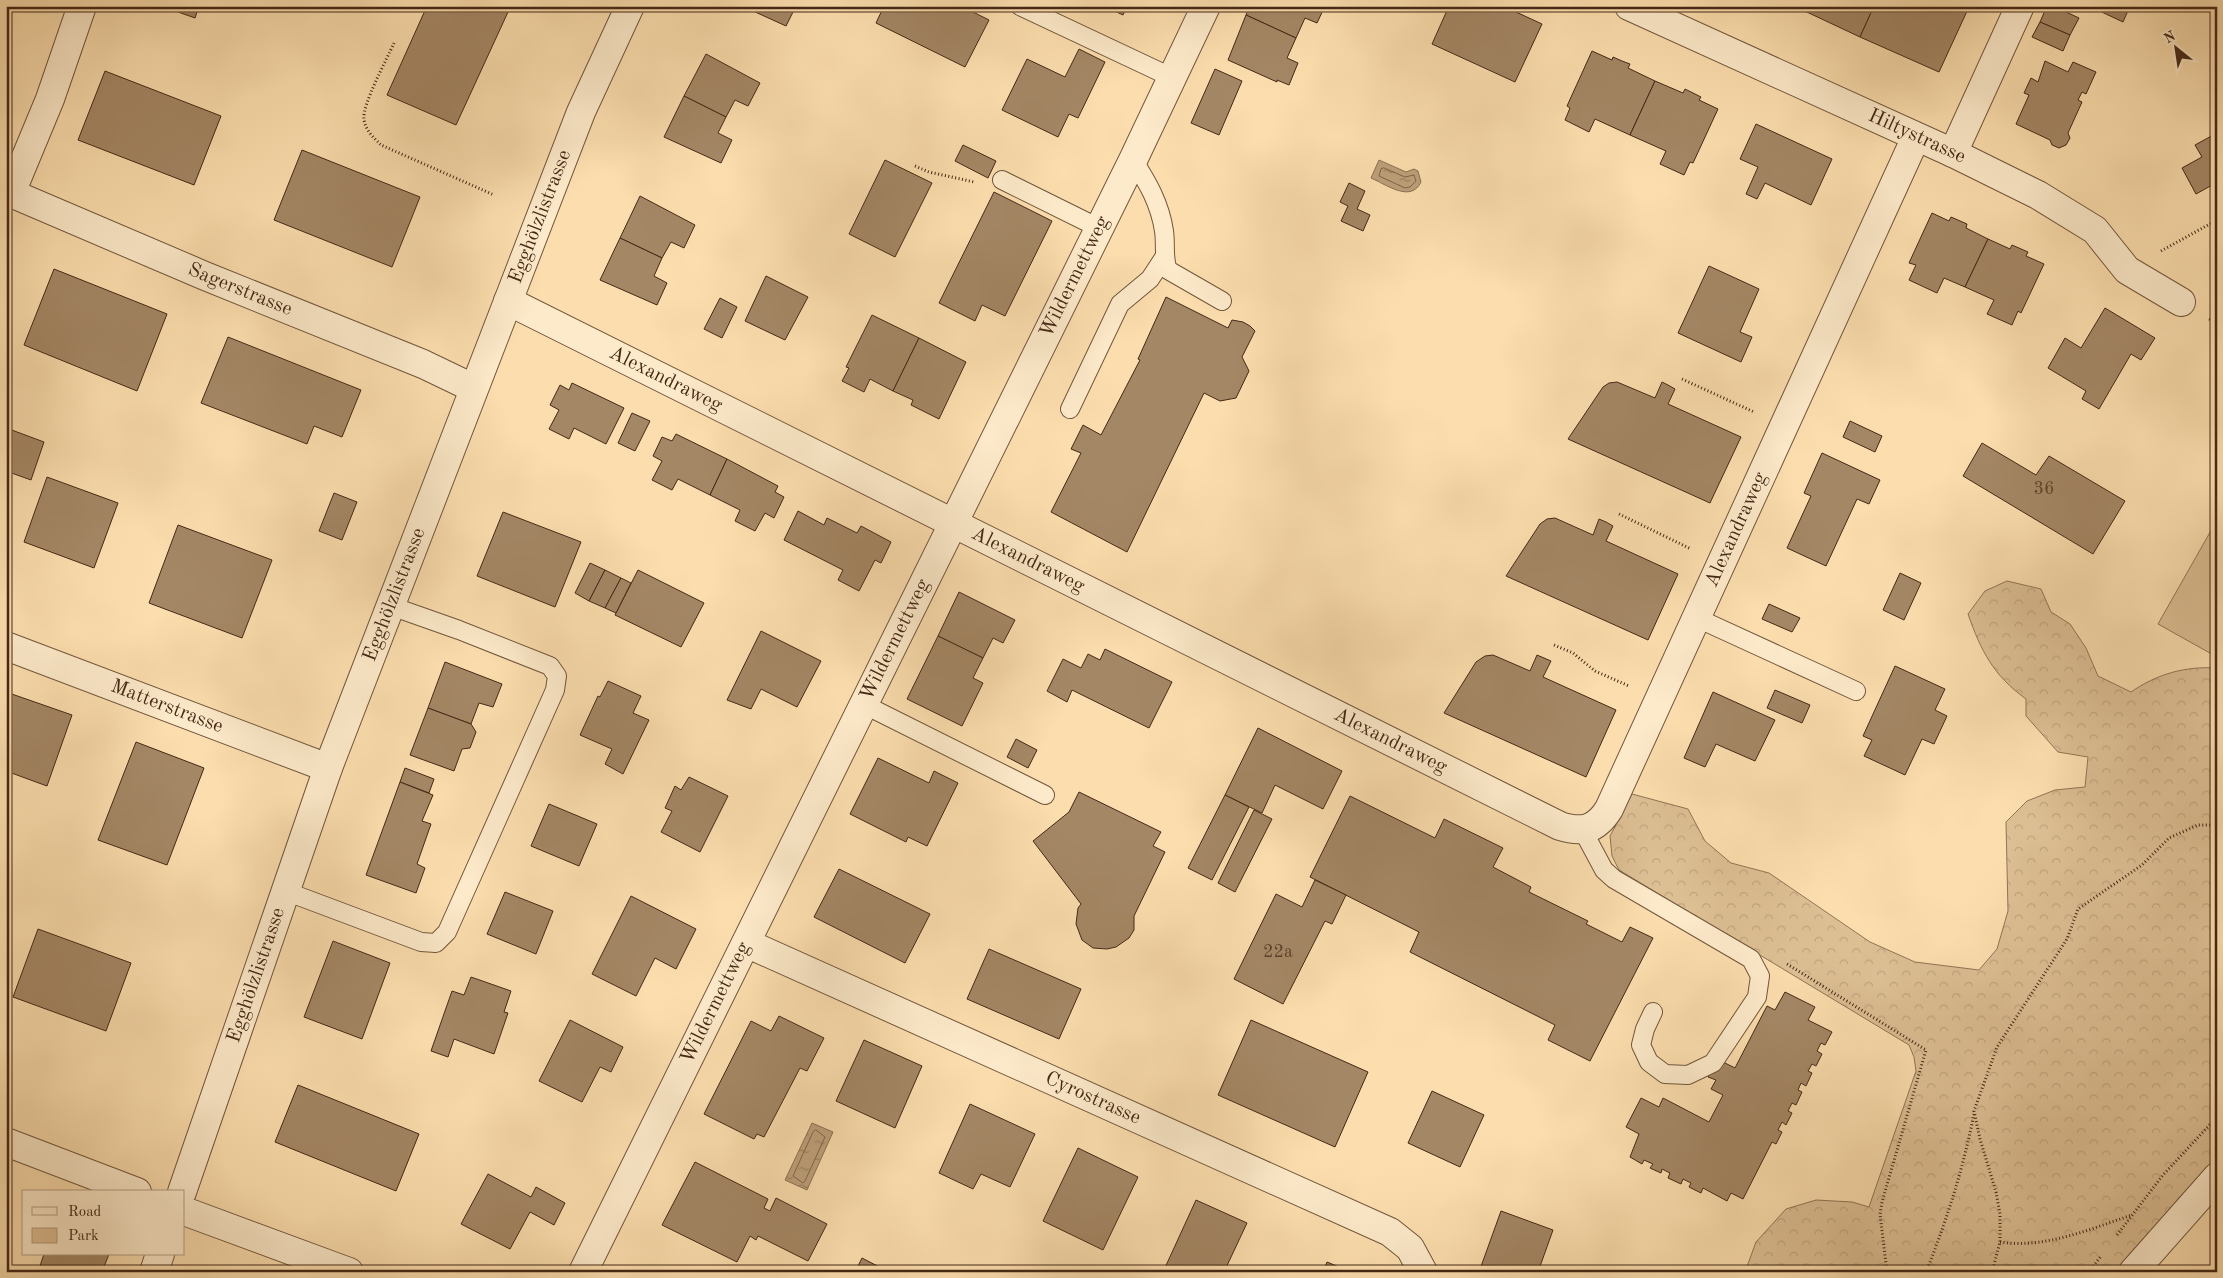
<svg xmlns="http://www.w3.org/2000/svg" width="2223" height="1278" font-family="'Old Standard TT',serif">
<defs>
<pattern id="forest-crowns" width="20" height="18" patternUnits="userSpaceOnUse" patternTransform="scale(1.25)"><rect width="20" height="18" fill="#ddbf94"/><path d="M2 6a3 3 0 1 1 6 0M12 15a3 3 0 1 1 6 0" fill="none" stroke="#bfa47f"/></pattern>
<pattern id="water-ripples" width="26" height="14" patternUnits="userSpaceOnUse" patternTransform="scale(1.25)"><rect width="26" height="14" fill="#bda07a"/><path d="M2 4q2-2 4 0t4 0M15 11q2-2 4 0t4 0" fill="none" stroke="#9b8263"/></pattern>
</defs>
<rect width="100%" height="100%" fill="#fcdeae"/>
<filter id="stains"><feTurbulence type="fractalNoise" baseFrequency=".004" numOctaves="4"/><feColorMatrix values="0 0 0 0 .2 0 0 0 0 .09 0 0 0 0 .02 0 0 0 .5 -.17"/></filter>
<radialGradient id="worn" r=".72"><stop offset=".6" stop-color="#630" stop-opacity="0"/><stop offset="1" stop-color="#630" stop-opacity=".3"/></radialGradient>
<path fill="#ddbf94" stroke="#907455" d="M2217 520V657L2158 624Z"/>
<path fill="url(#forest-crowns)" stroke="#907455" d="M2007 581 2041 589 2051 612 2070 624 2086 648 2098 676 2131 692C2157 674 2185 666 2217 668V1169L2126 1272H1745L1756 1242 1786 1209 1816 1200 1852 1202 1869 1207 1916 1071 1914 1057 1909 1045 1619 870 1612 856 1610 836 1632 794 1688 809 1705 841 1731 863 1769 873 1870 942 1915 962 1979 970 1997 949 2008 911 2006 822 2027 801 2055 790 2085 787 2088 757 2058 752 2026 716V699C1993 675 1981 651 1968 614L1985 591Z"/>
<g fill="url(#water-ripples)" stroke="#8d7052">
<path d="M1379 160 1406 172 1414 169 1418 171 1421 182C1411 203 1387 185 1371 178Z"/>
<path d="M812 1123 833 1132 807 1190 785 1180Z"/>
</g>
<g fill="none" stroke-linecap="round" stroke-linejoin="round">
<g stroke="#806448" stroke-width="1">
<path d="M1384 168 1405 177 1414 175 1416 181 1410 187 1405 188 1379 176 1381 169Z"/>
<path d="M816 1130 825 1137 805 1181 803 1183 793 1176 813 1132Z"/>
</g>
</g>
<g fill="#a48765" stroke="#442816">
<path d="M161 6H199L195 18Z"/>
<path d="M427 6H496L508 12 456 125 387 95Z"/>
<path d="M742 6H796L786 26Z"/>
<path d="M884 6H961L989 20 965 67 876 23Z"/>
<path d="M1104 6H1127L1123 15Z"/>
<path d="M1250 6H1325L1317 23 1305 18 1296 38 1246 15Z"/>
<path d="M1449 6H1478L1491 12 1496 6H1503L1542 24 1515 82 1432 44Z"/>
<path d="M1794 6H1874L1860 37Z"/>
<path d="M1874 6H1961L1968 9 1939 72 1860 37Z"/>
<path d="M2047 6H2053L2079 18 2070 35 2040 22Z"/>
<path d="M2089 6H2130L2123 22Z"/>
<path d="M1246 15 1296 38 1287 58 1298 63 1289 85 1277 80V82L1228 60Z"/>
<path d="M2040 22 2070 35 2063 51 2032 37Z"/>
<path d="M1079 49 1105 62 1078 118 1069 114 1058 137 1002 110 1027 59 1065 77Z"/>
<path d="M1592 51 1612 60 1613 57 1622 61 1630 64 1628 68 1655 81 1630 135 1595 119 1589 132 1565 120 1570 108 1567 106Z"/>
<path d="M706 54 760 83 748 106 735 100 726 117 684 96Z"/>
<path d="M2045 61 2068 72 2073 62 2096 72 2086 94 2082 92 2078 100 2082 102 2068 133 2070 138 2066 145 2059 148 2052 145 2050 140 2016 124 2029 95 2024 93 2031 78 2038 82Z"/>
<path d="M1215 69 1242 81 1219 135 1191 123Z"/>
<path d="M105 71 221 116 194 185 78 140Z"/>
<path d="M1655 81 1683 93 1685 89 1701 97 1699 100 1718 109 1693 163 1690 162 1684 175 1660 164 1666 151 1630 135Z"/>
<path d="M684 96 726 117 718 133 732 140 721 163 664 137Z"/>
<path d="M1756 124 1832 159 1811 205 1765 183 1757 199 1746 194 1758 167 1740 159Z"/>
<path d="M2217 133V189L2214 184 2196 194 2182 168 2202 157 2195 145Z"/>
<path d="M963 145 996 161 988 178 955 161Z"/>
<path d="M302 150 420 197 392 267 274 220Z"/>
<path d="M885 160 932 183 895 257 849 234Z"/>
<path d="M1349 183 1365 191 1357 209 1370 215 1363 231 1341 221 1348 206 1340 202Z"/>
<path d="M994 192 1052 221 1005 316 982 305 975 321 939 303Z"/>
<path d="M640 196 695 225 684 248 671 242 662 258 620 238Z"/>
<path d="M1932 213 1949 221 1951 217 1967 224 1966 228 1988 239 1965 287 1944 278 1937 293 1909 280 1916 265 1909 263Z"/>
<path d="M620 238 662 258 654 276 667 283 657 305 600 280Z"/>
<path d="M1988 239 2010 249 2012 245 2028 252 2026 256 2044 264 2021 313 2018 311 2012 325 1987 314 1994 300 1965 287Z"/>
<path d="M1709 266 1759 289 1740 332 1752 337 1741 362 1678 333Z"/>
<path d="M54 269 167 314 137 391 24 345Z"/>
<path d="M766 276 808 297 785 340 745 321Z"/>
<path d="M1166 297 1228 328 1232 320 1243 322 1250 326 1255 331 1242 357 1249 371 1236 398 1220 401 1204 393 1127 552 1051 512 1081 453 1071 449 1083 425 1101 435 1140 360 1138 359Z"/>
<path d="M720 298 737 307 722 338 704 329Z"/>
<path d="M2105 308 2155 338 2141 360 2131 354 2099 409 2082 399 2086 391 2048 368 2065 338 2081 348Z"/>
<path d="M872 315 919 338 893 391 870 379 864 392 842 381 849 368 846 367Z"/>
<path d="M228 337 361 390 342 437 314 426 307 444 201 403Z"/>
<path d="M919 338 966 362 939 419 911 405 913 400 893 391Z"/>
<path d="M1617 382 1655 398 1662 382 1668 385 1675 389 1668 404 1741 437 1710 503 1568 439 1603 387 1609 383Z"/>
<path d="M572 383 624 408 606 444 574 428 569 439 549 429 559 410 550 405 560 385 569 390Z"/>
<path d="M632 413 650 421 635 451 618 443Z"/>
<path d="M1850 421 1882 436 1875 452 1843 437Z"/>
<path d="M9 429 44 442 31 480 6 471V437Z"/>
<path d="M676 434 727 459 710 495 678 479 672 490 652 480 662 461 653 456 662 437 672 441Z"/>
<path d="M1982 443 2036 475 2049 456 2125 501 2093 554 1963 476Z"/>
<path d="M1822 453 1880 480 1869 504 1857 499 1826 566 1787 548 1811 496 1804 493Z"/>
<path d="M727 459 778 486 775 492 784 497 774 518 765 513 755 531 735 521 740 510 710 495Z"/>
<path d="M47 477 118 503 94 568 24 542Z"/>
<path d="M334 493 357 502 342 540 319 531Z"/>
<path d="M798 511 824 525 827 518 857 533 861 526 891 542 881 563 875 560 859 591 838 580 843 570 784 540Z"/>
<path d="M503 512 581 542 555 607 477 576Z"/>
<path d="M1555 518 1593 535 1599 519 1606 522 1613 526 1606 541 1678 574 1648 640 1506 576 1540 524 1547 519Z"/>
<path d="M178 525 272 560 242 638 149 603Z"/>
<path d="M590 563 605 570 589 601 575 593Z"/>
<path d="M605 570 621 578 605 608 589 601Z"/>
<path d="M638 570 704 603 681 647 615 615Z"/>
<path d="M1900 573 1921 583 1904 620 1883 610Z"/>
<path d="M621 578 631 583 616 613 605 608Z"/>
<path d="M959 592 1015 620 1003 643 993 638 983 658 938 636Z"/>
<path d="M1769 604 1800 618 1792 632 1762 619Z"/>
<path d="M761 631 821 661 797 707 761 689 751 709 727 700Z"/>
<path d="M938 636 983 658 973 678 983 683 962 726 907 699Z"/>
<path d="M1105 649 1172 682 1149 728 1072 690 1067 702 1047 691 1063 659 1081 668 1088 654 1100 660Z"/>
<path d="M1493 655 1530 671 1537 655 1551 661 1543 677 1616 710 1586 777 1444 713 1476 662 1485 656Z"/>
<path d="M445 662 502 684 493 707 479 703 471 724 428 708Z"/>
<path d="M1895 666 1945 689 1935 710 1947 716 1934 744 1922 739 1905 775 1864 756 1872 740 1863 736Z"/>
<path d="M608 681 641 696 633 713 649 720 623 774 605 764 612 749 580 735 598 696 600 697Z"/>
<path d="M1775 690 1810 705 1802 723 1767 708Z"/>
<path d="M6 692 72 715 47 786 6 771Z"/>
<path d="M1713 692 1775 720 1755 761 1716 744 1705 767 1684 758Z"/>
<path d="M428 708 471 724 476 732 470 748 462 749 454 771 410 755Z"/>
<path d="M1258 728 1342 771 1323 809 1275 785 1262 813 1225 795Z"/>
<path d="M1016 739 1037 750 1028 768 1007 757Z"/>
<path d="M136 742 204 768 167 865 98 840Z"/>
<path d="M878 758 929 783 934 771 958 783 927 846 908 837 906 842 850 814Z"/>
<path d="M405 768 434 779 429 793 400 782Z"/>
<path d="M689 777 728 796 700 852 661 832 672 811 665 808 675 786 681 790Z"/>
<path d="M400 782 433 795 422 821 431 824 417 864 425 868 416 893 366 875Z"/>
<path d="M1079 792 1161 832 1153 846 1165 852 1134 916V930L1129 938 1116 947 1107 949 1093 948 1082 940 1076 924 1078 908 1081 904 1033 841 1069 812Z"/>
<path d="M1225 795 1249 807 1212 880 1188 868Z"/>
<path d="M1350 796 1435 838 1444 819 1503 848 1493 867 1531 887 1529 892 1588 921 1586 924 1622 942 1630 927 1653 938 1590 1061 1548 1040 1555 1025 1410 952 1419 932 1310 877Z"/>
<path d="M549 804 597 824 579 866 531 846Z"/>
<path d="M1254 810 1272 819 1235 892 1218 883Z"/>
<path d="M839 869 930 914 905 963 814 917Z"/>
<path d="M1315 880 1346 895 1332 924 1325 921 1283 1004 1234 979 1276 894 1302 907Z"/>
<path d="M505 892 553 911 536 954 487 934Z"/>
<path d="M631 896 696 929 676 969 655 958 636 996 592 974Z"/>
<path d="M38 929 131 963 106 1031 13 997Z"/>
<path d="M333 941 390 963 362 1039 304 1017Z"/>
<path d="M989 949 1081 989 1059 1039 967 999Z"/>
<path d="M471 977 511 991 504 1012 508 1013 494 1054 454 1039 448 1057 431 1051 452 991 464 995Z"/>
<path d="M1785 992 1815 1007 1808 1020 1832 1032 1825 1045 1821 1043 1817 1051 1822 1054 1816 1066 1812 1064 1808 1071 1812 1073 1806 1086 1801 1083 1798 1090 1802 1092 1796 1105 1792 1103 1788 1111 1792 1113 1786 1125 1782 1122 1778 1130 1782 1132 1776 1144 1772 1142 1743 1199 1731 1193 1727 1201 1703 1188 1701 1193 1689 1187 1691 1183 1683 1179 1681 1184 1668 1178 1670 1173 1662 1169 1661 1173 1650 1168 1653 1164 1644 1160 1642 1164 1630 1157 1639 1134 1626 1127 1641 1098 1659 1107 1663 1098 1709 1122 1723 1095 1711 1089 1716 1080 1708 1077 1717 1059 1735 1068 1767 1006 1775 1010Z"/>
<path d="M779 1016 824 1038 807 1071 800 1068 764 1137 757 1134 754 1139 704 1114 751 1021 771 1031Z"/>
<path d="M570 1020 623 1047 611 1072 600 1067 582 1102 539 1081Z"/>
<path d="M1251 1020 1368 1072 1335 1147 1218 1095Z"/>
<path d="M864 1040 922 1066 895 1128 836 1101Z"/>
<path d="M298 1085 419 1134 396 1191 275 1142Z"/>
<path d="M1432 1091 1484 1115 1460 1167 1408 1143Z"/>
<path d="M970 1104 1035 1134 1010 1187 981 1174 973 1189 939 1173Z"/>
<path d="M1078 1148 1138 1177 1103 1250 1043 1221Z"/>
<path d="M695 1162 768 1199 764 1208 770 1211 776 1198 827 1224 808 1261 758 1236 756 1240 750 1236 737 1262 662 1225Z"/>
<path d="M488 1174 531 1197 536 1187 565 1203 554 1225 530 1212 510 1249 461 1224Z"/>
<path d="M1196 1200 1247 1223 1224 1272H1163Z"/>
<path d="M1501 1211 1553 1230 1538 1272H1479Z"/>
<path d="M44 1254H109L102 1272H38Z"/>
<path d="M862 1258 889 1272H855Z"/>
<path d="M1327 1262 1351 1272H1323Z"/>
</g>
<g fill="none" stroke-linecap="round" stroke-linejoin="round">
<defs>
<g id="lane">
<path d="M1020 6 1173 78"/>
<path d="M1133 160C1148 183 1160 204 1164 231 1166 244 1163 258 1168 270L1222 301"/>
<path d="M1002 180 1099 228"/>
<path d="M1070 409 1120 304 1150 279 1165 256"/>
<path d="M1697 618 1856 691"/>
<path d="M863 704 1045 795"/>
<path d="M1583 831 1604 870 1614 879 1751 959 1760 976 1757 997 1713 1063 1688 1075 1665 1074 1649 1062 1641 1045 1645 1029 1653 1012"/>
<path d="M285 891 421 942 436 943 447 932 555 690 557 676 550 666 459 630 391 606"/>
</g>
<g id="street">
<path id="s1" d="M1629 6 1953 153 2038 195 2095 230 2127 270 2181 302"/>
<path d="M1953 153 2020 6"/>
<path id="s2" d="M6 191 205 276 423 364 473 388"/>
<path d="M11 193 50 99 82 6"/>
<path id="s3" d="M508 301 1560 826C1582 833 1596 830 1609 809L1916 137"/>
<path id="s4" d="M6 646 328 768"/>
<path id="s5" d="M746 943 1390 1232 1410 1248 1423 1272"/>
<path d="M6 1142 137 1192"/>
<path id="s6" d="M182 1192 328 768 581 112 630 6"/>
<path d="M184 1211 349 1272"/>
<path d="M154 1272 160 1254"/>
<path id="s7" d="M583 1272 1133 160 1206 6"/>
<path d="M2133 1272 2217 1177"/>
</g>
</defs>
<use href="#lane" stroke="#72563c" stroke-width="20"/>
<use href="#street" stroke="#72563c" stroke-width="30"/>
<g stroke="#442816" stroke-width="3" stroke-dasharray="1 2.5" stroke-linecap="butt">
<path d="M394 43C387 59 362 105 364 119 365 130 374 138 381 145L494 195"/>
<path d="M915 166 929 172 974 182"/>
<path d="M2161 251 2217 220"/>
<path d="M2209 319 2217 323"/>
<path d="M1682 379 1754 412"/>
<path d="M1619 514 1691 549"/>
<path d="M1554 645 1573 653 1595 671 1629 686"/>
<path d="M1787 964 1926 1050 1882 1202 1880 1214 1887 1272"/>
<path d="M2117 1235 2163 1175 2217 1117"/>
<path d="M2000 1242C2045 1249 2090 1229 2132 1215"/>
<path d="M1836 1271 1837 1272"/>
<path d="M1926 1272C1947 1220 1963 1169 1974 1114"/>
<path d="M1992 1272 2000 1242V1214L1996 1192 1980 1139 1974 1111 1997 1047 2067 939 2078 909 2142 865 2169 838 2198 825H2217"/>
<path d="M2089 1272 2101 1256"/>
</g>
<use href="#lane" stroke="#fdeaca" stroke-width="18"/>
<use href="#street" stroke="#fdeaca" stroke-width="28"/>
</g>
<g text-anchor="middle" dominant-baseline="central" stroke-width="4.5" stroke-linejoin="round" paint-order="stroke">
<g font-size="18" fill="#5c402a">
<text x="2044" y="489">36</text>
<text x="1278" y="952">22a</text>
</g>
<g font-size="20" fill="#442816" stroke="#fdeaca">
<text stroke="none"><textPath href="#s1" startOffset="316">Hiltystrasse</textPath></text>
<text stroke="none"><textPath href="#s6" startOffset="1039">Egghölzlistrasse</textPath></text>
<text stroke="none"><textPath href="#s7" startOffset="1110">Wildermettweg</textPath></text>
<text stroke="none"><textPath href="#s2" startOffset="254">Sagerstrasse</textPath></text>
<text stroke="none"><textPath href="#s3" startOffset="176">Alexandraweg</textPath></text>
<text stroke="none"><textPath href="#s3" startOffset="1540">Alexandraweg</textPath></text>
<text stroke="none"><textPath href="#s3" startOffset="581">Alexandraweg</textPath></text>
<text stroke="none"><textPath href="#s6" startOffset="634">Egghölzlistrasse</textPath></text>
<text stroke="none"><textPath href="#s7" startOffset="705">Wildermettweg</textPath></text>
<text stroke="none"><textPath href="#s4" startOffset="172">Matterstrasse</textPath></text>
<text stroke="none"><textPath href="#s3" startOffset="986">Alexandraweg</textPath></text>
<text stroke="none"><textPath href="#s6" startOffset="229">Egghölzlistrasse</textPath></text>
<text stroke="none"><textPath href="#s7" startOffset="300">Wildermettweg</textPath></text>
<text stroke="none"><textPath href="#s5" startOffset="380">Cyrostrasse</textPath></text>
</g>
</g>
<rect width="2223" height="1278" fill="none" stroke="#fcdeae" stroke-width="25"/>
<rect x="8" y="8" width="2208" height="1263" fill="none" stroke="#442816" stroke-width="2.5"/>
<rect x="12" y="12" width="2198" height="1253" fill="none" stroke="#442816"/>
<rect x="22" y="1190" width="162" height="65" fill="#fdeaca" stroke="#b39c82"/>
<rect x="32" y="1207" width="25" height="8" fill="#fdeaca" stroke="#b39c82"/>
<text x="68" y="1216" font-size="15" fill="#442816">Road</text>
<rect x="32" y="1228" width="25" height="15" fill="#ddbf94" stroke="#b39c82"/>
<text x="68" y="1240" font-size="15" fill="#442816">Park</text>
<g transform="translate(2176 48) rotate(330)" stroke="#fdeaca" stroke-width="4" paint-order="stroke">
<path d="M0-4L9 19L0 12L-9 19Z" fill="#442816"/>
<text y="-8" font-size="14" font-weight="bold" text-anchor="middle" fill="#442816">N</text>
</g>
<rect width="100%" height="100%" filter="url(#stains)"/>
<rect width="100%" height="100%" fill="url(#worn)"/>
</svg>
